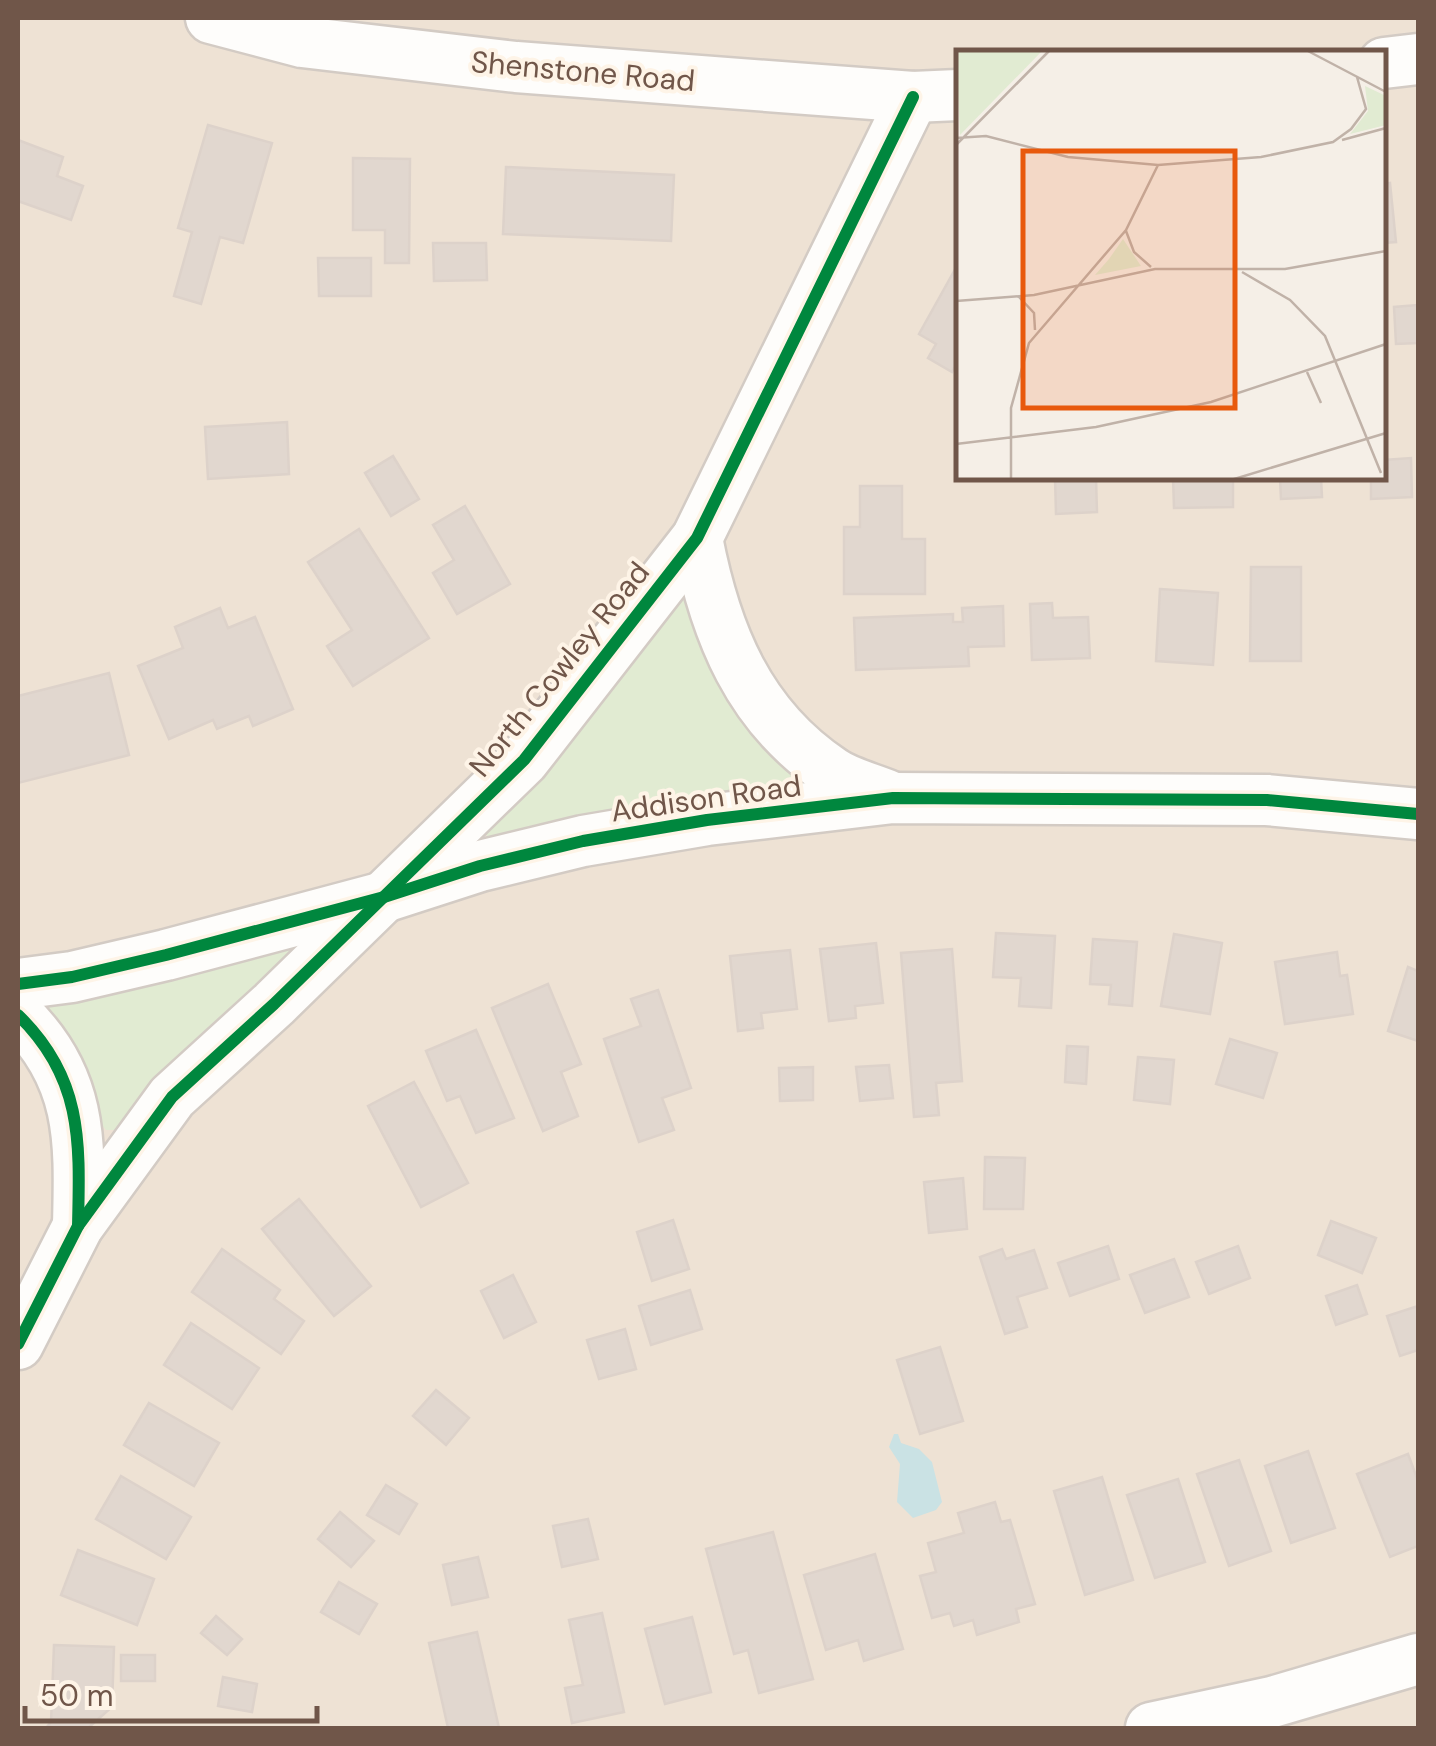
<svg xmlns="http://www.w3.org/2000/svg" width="1436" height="1746" font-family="'DM Sans',sans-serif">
<rect width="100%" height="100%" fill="#f5efe7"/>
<path fill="#eee2d4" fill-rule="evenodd" d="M18 18H1418V1728H18ZM958 52H1384V478H958Z"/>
<g fill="#e1ebd2">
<path d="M681 594C696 605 695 628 701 645 721 700 751 743 799 777L800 783 486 843 488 827Z"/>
<path d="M310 938 114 1130H106L101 1124 93 1098 44 1006 47 1002Z"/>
</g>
<path fill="#cae2e4" d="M894 1434H898L901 1443 919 1449 932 1462 942 1502 936 1510 913 1518 897 1502 900 1464 889 1447Z"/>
<g fill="#e1d7cf" stroke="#ddd2ca" stroke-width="2.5">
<path d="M208 125 272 143 243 243 220 237 201 304 174 296 192 232 178 228Z"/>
<path d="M18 140 63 157 57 176 83 186 71 220 18 201Z"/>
<path d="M353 158 410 159 409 263H385V230H353Z"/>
<path d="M506 167 674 175 671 241 503 234Z"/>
<path d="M1390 183 1396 242 1384 243V184Z"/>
<path d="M433 243H486L487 280 434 281Z"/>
<path d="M318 258H371V296H319Z"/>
<path d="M958 264V361L952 372 928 358 936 344 919 334Z"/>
<path d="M1417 305 1418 343 1396 344 1394 307Z"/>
<path d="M287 422 289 474 208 479 205 427Z"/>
<path d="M393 456 419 499 391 516 365 473Z"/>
<path d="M1411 458 1412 497 1371 499V478H1384V460Z"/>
<path d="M1055 478H1096L1097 512 1056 514Z"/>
<path d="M1173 478H1233V507L1174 508Z"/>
<path d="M1280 478H1321L1322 497 1281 499Z"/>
<path d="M860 486H902V539H925V594H844V527H860Z"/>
<path d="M465 506 510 584 457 614 433 573 454 560 433 525Z"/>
<path d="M359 529 429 638 353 686 327 646 352 630 308 562Z"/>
<path d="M1251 567H1301V661H1250Z"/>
<path d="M1160 589 1218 593 1213 665 1156 661Z"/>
<path d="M1052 603 1053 618 1088 617 1090 658 1032 660 1030 604Z"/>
<path d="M1003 606 1004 646 968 647 969 666 856 670 854 618 953 614V622H963L962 608Z"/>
<path d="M220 608 228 628 255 617 293 709 253 726 249 716 217 729 213 720 169 739 138 666 183 648 175 627Z"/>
<path d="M109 673 129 755 18 783V696Z"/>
<path d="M996 933 1055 936 1051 1008 1019 1006 1021 978 993 977Z"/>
<path d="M1174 934 1222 943 1210 1014 1161 1006Z"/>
<path d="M1093 939 1137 942 1132 1006 1109 1004 1111 985 1090 984Z"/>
<path d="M876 943 883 1003 855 1006 856 1018 829 1021 820 949Z"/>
<path d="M952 949 962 1081 936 1083 939 1115 914 1117 901 953Z"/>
<path d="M790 950 797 1009 761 1013 763 1028 738 1031 730 956Z"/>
<path d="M1337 952 1340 976 1347 975 1353 1014 1285 1024 1275 962Z"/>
<path d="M1408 967 1418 971V1041L1388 1031Z"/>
<path d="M548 984 581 1064 561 1072 578 1116 543 1131 492 1008Z"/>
<path d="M658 990 691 1088 662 1098 674 1130 639 1142 604 1039 641 1026 631 999Z"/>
<path d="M476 1030 514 1118 476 1133 460 1096 447 1101 426 1051Z"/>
<path d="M1230 1039 1277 1053 1263 1098 1216 1084Z"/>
<path d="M1067 1046 1088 1047 1086 1084 1065 1082Z"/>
<path d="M1138 1057 1174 1060 1170 1104 1134 1100Z"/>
<path d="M889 1065 893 1098 860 1101 856 1067Z"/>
<path d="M813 1067V1100L780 1101 779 1068Z"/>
<path d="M414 1082 468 1183 421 1207 368 1106Z"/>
<path d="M985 1157 1025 1158 1023 1209H984Z"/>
<path d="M963 1178 967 1229 929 1233 924 1182Z"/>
<path d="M299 1199 371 1286 334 1316 262 1229Z"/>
<path d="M673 1220 689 1269 652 1281 637 1232Z"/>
<path d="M1331 1221 1376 1238 1362 1273 1318 1255Z"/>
<path d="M1108 1246 1119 1279 1070 1296 1058 1263Z"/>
<path d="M1238 1246 1250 1278 1209 1294 1196 1262Z"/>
<path d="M222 1249 280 1290 274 1299 304 1321 281 1354 192 1292Z"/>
<path d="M1002 1249 1006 1259 1034 1250 1047 1288 1017 1297 1027 1327 1005 1334 980 1257Z"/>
<path d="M1174 1259 1189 1297 1145 1313 1130 1275Z"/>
<path d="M513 1275 536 1322 504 1338 481 1291Z"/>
<path d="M1357 1285 1367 1314 1336 1325 1326 1296Z"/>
<path d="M690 1290 702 1329 651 1345 639 1306Z"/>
<path d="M1418 1306V1350L1400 1356 1387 1316Z"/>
<path d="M191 1323 259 1368 232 1409 164 1365Z"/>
<path d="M625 1329 636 1369 599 1379 587 1340Z"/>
<path d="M940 1347 963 1421 920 1434 897 1360Z"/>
<path d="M436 1390 469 1418 446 1445 413 1416Z"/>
<path d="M149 1403 219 1443 194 1486 124 1445Z"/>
<path d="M1308 1451 1335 1528 1291 1543 1265 1466Z"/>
<path d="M1408 1454 1418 1481V1546L1390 1557 1357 1474Z"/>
<path d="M1239 1460 1271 1551 1229 1566 1197 1474Z"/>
<path d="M121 1476 191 1517 166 1559 96 1519Z"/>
<path d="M1102 1477 1133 1580 1085 1595 1054 1491Z"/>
<path d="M1178 1479 1205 1562 1155 1578 1127 1495Z"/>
<path d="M386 1485 417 1504 399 1534 367 1515Z"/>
<path d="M995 1502 1001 1522 1010 1520 1035 1604 1016 1609 1019 1622 977 1635 973 1620 954 1626 950 1613 932 1618 920 1576 936 1572 928 1543 964 1533 958 1513Z"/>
<path d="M340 1512 374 1541 351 1567 318 1539Z"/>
<path d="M588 1519 598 1559 562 1567 553 1526Z"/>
<path d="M773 1532 813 1679 759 1693 748 1650 734 1654 706 1549Z"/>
<path d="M78 1550 154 1579 137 1625 61 1595Z"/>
<path d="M875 1554 903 1649 864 1661 858 1640 826 1650 804 1575Z"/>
<path d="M478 1557 488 1597 452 1605 443 1565Z"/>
<path d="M339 1582 377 1604 359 1634 321 1612Z"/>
<path d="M602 1613 624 1712 572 1723 565 1688 583 1685 569 1620Z"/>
<path d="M216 1616 242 1639 227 1655 201 1633Z"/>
<path d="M692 1617 711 1692 665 1704 645 1629Z"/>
<path d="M477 1632 499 1728H448L429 1643Z"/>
<path d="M54 1645 114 1647 112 1707 88 1728H46L51 1722Z"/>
<rect x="121" y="1655" width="34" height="26"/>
<path d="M223 1677 257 1684 252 1712 218 1706Z"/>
</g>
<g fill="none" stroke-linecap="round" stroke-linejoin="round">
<defs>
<g id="minor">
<path d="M211 18 302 42 516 67 913 97 958 95"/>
<path d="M1384 63 1418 59"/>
<path d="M697 538C715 632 748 716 832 772 848 783 870 788 889 796"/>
<path d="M18 984 72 977 166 955 384 897 480 866 583 841 707 820 893 798 1267 800 1418 814"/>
<path d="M18 1015C83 1078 80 1142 78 1226"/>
<path d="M18 1344 78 1226 172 1097 274 1004 524 760 697 538 913 97"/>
<path d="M1151 1728 1272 1702 1418 1659"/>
</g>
</defs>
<use href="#minor" stroke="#d3cbc4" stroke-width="55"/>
<use href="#minor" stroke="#fefdfb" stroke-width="50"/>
<defs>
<g id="cycleway">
<path d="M18 984 72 977 166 955 384 897 480 866 583 841 707 820 893 798 1267 800 1418 814"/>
<path d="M18 1015C83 1078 80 1142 78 1226"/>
<path d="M18 1344 78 1226 172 1097 274 1004 524 760 697 538 913 97"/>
</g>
</defs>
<use href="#cycleway" stroke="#fef4e7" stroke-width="19"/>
<use href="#cycleway" stroke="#00873e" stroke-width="12"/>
</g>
<g text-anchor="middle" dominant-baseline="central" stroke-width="8" stroke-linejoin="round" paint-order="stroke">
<g font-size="30" fill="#705649" stroke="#fef4e7">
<text transform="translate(583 71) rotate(5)">Shenstone Road</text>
<text transform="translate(559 669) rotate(-51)">North Cowley Road</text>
<text transform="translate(706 798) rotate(-8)">Addison Road</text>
</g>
</g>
<g transform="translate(956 50)">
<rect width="430" height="430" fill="#f5efe7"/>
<path d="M0 0H87L4 85ZM409 36 430 46V75L394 84 412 61ZM167 189 185 216 139 225 153 209Z" fill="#e1ebd2"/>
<path fill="none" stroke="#c0b2a8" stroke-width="2.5" d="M350 0 430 42M0 88 30 86 112 107 202 115 305 107 377 92 395 79 410 59 401 27M386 90 430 78M0 95 94 0M170 181 178 202 195 217M286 222 334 250 369 286 425 423M63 247 78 263 79 280M0 251 78 245 199 219H329L430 201M351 322 365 353M0 394 140 377 255 352 430 294M55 430V358L73 293 170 180 202 115M275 430 430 383"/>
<path fill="#e8590c" fill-opacity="0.15" stroke="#e8590c" stroke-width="5" d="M67 101H279V358H67Z"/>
<rect width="430" height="430" fill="none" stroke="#705649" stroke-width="5"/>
</g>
<rect width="1436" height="1746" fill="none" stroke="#705649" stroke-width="40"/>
<path d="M25 1706v15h292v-15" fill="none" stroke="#705649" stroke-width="5"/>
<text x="40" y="1706" font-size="30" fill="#705649" stroke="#fef4e7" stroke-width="8" paint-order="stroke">50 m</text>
</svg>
